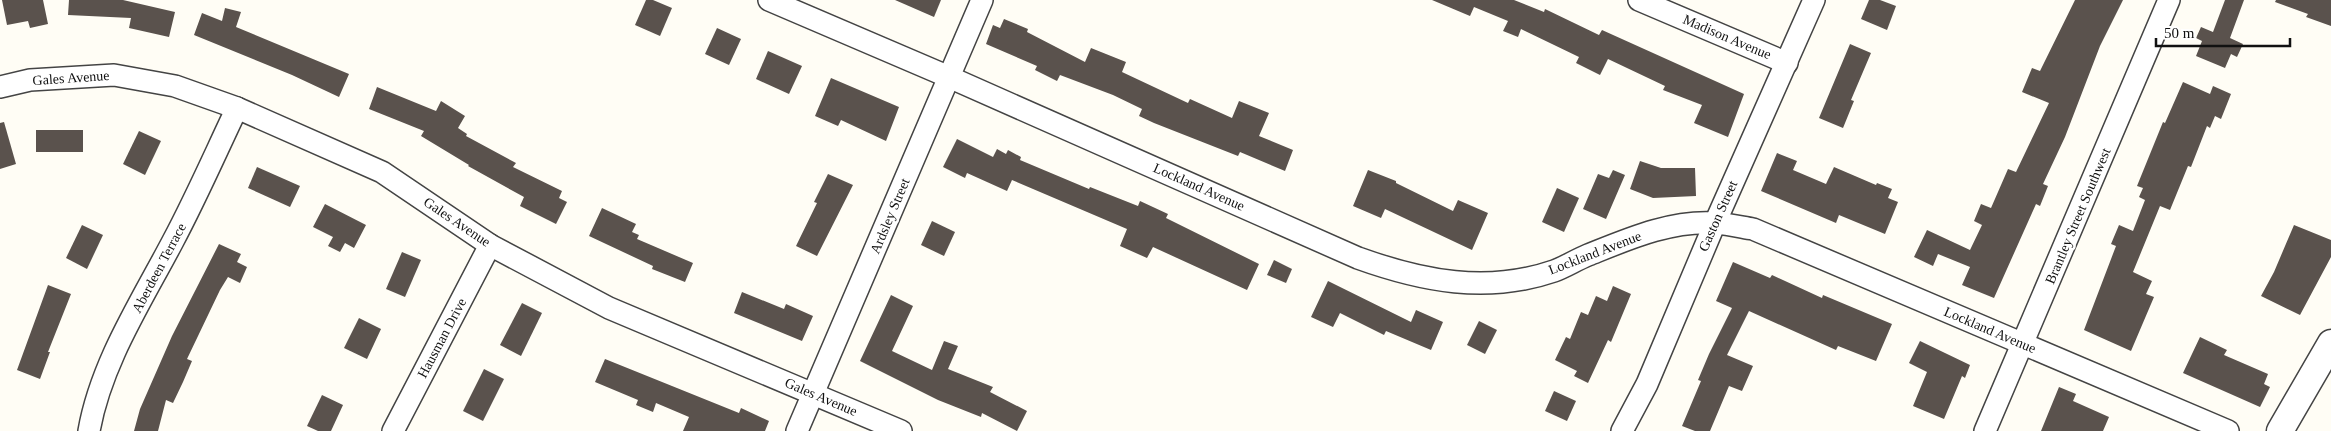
<svg xmlns="http://www.w3.org/2000/svg" width="2331" height="431" font-family="'Times New Roman',serif">
<rect width="100%" height="100%" fill="#fffdf5"/>
<g fill="#5a524d">
<path d="M2 0H43L48 24 30 28 28 21 7 25Z"/>
<path d="M69 0H123L175 12 169 37 129 28 131 18 68 15Z"/>
<path d="M646 0H653L672 8 660 36 635 25Z"/>
<path d="M895 0H941L934 17Z"/>
<path d="M1432 0H1514L1544 12 1545 9 1599 35 1602 30 1744 94 1728 137 1694 123 1702 105 1663 90 1665 86 1608 59 1600 75 1576 63 1579 57 1521 29 1518 37 1503 31 1508 21 1474 7 1470 16Z"/>
<path d="M1869 0H1880L1896 6 1887 30 1861 19Z"/>
<path d="M2075 0H2123L2100 46 2065 137 2043 184 2048 186 2040 206 2036 204 1994 298 1962 285 1970 267 1938 254 1933 266 1914 257 1927 230 1970 250 1982 225 1974 221 1981 204 1991 208 2008 169 2016 172 2049 103 2022 92 2032 68 2040 71Z"/>
<path d="M2225 0H2244L2230 38 2243 44 2237 57 2231 54 2225 68 2196 56 2202 41 2196 38 2201 27 2213 32Z"/>
<path d="M2276 0H2331V26L2306 17 2308 14 2275 2Z"/>
<path d="M225 8 241 12 236 27 349 74 339 97 292 75 194 35 202 13 222 21Z"/>
<path d="M1004 19 1028 29 1027 32 1085 62 1091 48 1126 62 1122 72 1188 103 1190 99 1232 118 1239 101 1269 113 1259 136 1293 150 1285 171 1240 152 1238 156 1154 123 1139 116 1142 109 1113 95 1060 75 1057 81 1035 70 1037 66 986 44 993 25 1000 28Z"/>
<path d="M717 28 741 39 729 65 705 54Z"/>
<path d="M1850 44 1871 53 1851 100 1854 101 1843 128 1819 118Z"/>
<path d="M768 51 802 66 789 94 756 79Z"/>
<path d="M831 78 899 107 886 141 841 120 838 126 815 116Z"/>
<path d="M2183 82 2210 94 2213 86 2231 94 2221 119 2215 116 2210 128 2207 126 2191 167 2188 166 2170 210 2160 206 2133 272 2152 281 2146 294 2154 297 2131 351 2084 330 2116 246 2111 244 2119 225 2133 231 2145 200 2139 197 2143 188 2137 186 2163 122 2165 123Z"/>
<path d="M377 87 436 111 441 101 465 116 458 128 467 134 466 136 516 163 513 167 562 191 559 198 567 202 556 224 520 206 524 197 468 166 469 165 421 136 424 131 369 109Z"/>
<path d="M4 122 16 164 0 169V123Z"/>
<rect x="36" y="130" width="47" height="22"/>
<path d="M139 131 161 141 145 175 123 164Z"/>
<path d="M957 139 993 157 997 149 1006 154 1008 150 1021 157 1020 160 1089 189 1090 187 1138 206 1140 201 1168 214 1166 218 1259 264 1247 290 1153 247 1147 258 1120 246 1127 229 1012 180 1007 191 967 173 965 178 943 167Z"/>
<path d="M1777 153 1797 161 1793 170 1826 184 1834 167 1876 185 1877 183 1892 189 1888 198 1898 202 1885 234 1839 215 1836 223 1761 191Z"/>
<path d="M1640 161 1661 168H1695L1696 196 1653 198 1630 189Z"/>
<path d="M257 167 300 186 290 207 248 188Z"/>
<path d="M1368 170 1396 181V183L1453 211 1458 200 1488 213 1472 250 1385 209 1381 218 1353 206Z"/>
<path d="M1613 170 1625 175 1606 219 1583 209 1598 174 1609 178Z"/>
<path d="M828 174 853 185 817 256 796 246 817 203 814 202Z"/>
<path d="M1557 188 1579 198 1564 232 1542 222Z"/>
<path d="M325 204 366 225 354 248 345 243 340 252 328 246 333 237 313 227Z"/>
<path d="M602 208 636 224 632 232 639 235 637 239 693 263 685 282 652 269 653 266 589 236Z"/>
<path d="M932 221 955 232 944 256 921 245Z"/>
<path d="M82 225 103 235 87 269 66 258Z"/>
<path d="M2294 225 2331 240V257L2300 315 2261 296 2274 272Z"/>
<path d="M219 244 241 254 237 262 247 267 240 283 228 277 220 290 187 359 192 361 183 382 173 403 166 400 158 431H134L140 409 172 336Z"/>
<path d="M402 252 421 260 405 297 386 289Z"/>
<path d="M1274 260 1292 269 1286 283 1267 275Z"/>
<path d="M1733 262 1770 278 1772 275 1822 298 1823 295 1892 324 1876 361 1838 346 1836 350 1749 311 1727 355 1753 366 1742 391 1729 386 1710 431H1695L1682 426 1701 381 1698 380 1709 354 1732 308 1716 301Z"/>
<path d="M1328 281 1411 322 1416 310 1443 322 1431 350 1386 331 1384 335 1340 313 1333 327 1311 317Z"/>
<path d="M48 285 71 294 48 352H50L40 379 17 370Z"/>
<path d="M1613 286 1631 294 1611 342 1608 340 1588 383 1574 376 1577 371 1555 360 1566 337 1570 339 1581 312 1588 315 1596 296 1607 301Z"/>
<path d="M742 292 784 309 786 304 813 316 802 341 734 313Z"/>
<path d="M891 295 913 306 892 351 932 370 944 341 958 346 948 369 993 387 990 392 1027 411 1017 431 982 413 981 417 938 400 860 361Z"/>
<path d="M522 303 542 313 521 356 500 345Z"/>
<path d="M359 318 381 329 367 359 344 348Z"/>
<path d="M1479 321 1497 330 1485 354 1467 345Z"/>
<path d="M2200 337 2227 350 2224 355 2268 374 2264 384 2270 387 2260 407 2183 373Z"/>
<path d="M1920 341 1970 365 1965 378 1962 376 1944 419 1913 406 1927 372 1909 363Z"/>
<path d="M605 359 739 413 741 408 769 421 765 431H683L689 417 656 403 653 412 636 405 638 400 595 382Z"/>
<path d="M484 369 504 379 483 421 463 411Z"/>
<path d="M2059 387 2076 394 2073 401 2109 417 2103 431H2041Z"/>
<path d="M1554 391 1576 401 1567 421 1545 411Z"/>
<path d="M322 395 343 405 331 431H318L307 426Z"/>
</g>
<g fill="none" stroke-linecap="round" stroke-linejoin="round">
<defs>
<g id="minor">
<path d="M769 0 949 77 1358 258C1422 281 1487 294 1554 271 1565 267 1576 260 1588 255 1628 239 1671 220 1715 223 1728 224 1741 227 1753 229L2228 431"/>
<path d="M1639 0 1787 63"/>
<path d="M0 87 30 80 114 75 175 86 237 108 382 172 490 245 609 308 901 431"/>
<path d="M89 431C101 363 141 302 173 241 196 198 216 152 237 108"/>
<path d="M393 431 490 245"/>
<path d="M797 431 982 0"/>
<path d="M1622 431 1647 384 1715 223 1814 0"/>
<path d="M1985 431 2169 0"/>
</g>
<path id="tertiary" d="M2280 431 2331 343"/>
</defs>
<use href="#minor" stroke="#444" stroke-width="24"/>
<use href="#tertiary" stroke="#444" stroke-width="29"/>
<use href="#minor" stroke="#fff" stroke-width="21"/>
<use href="#tertiary" stroke="#fff" stroke-width="26"/>
</g>
<g text-anchor="middle" dominant-baseline="central" stroke-width="5" stroke-linejoin="round" paint-order="stroke">
<g font-size="14" fill="#111" stroke="#fff">
<text transform="translate(1727 37) rotate(23)">Madison Avenue</text>
<text transform="translate(71 78) rotate(-4)">Gales Avenue</text>
<text transform="translate(1199 187) rotate(24)">Lockland Avenue</text>
<text transform="translate(890 216) rotate(-67)">Ardsley Street</text>
<text transform="translate(1718 216) rotate(-66)">Gaston Street</text>
<text transform="translate(2078 216) rotate(-67)">Brantley Street Southwest</text>
<text transform="translate(457 222) rotate(34)">Gales Avenue</text>
<text transform="translate(1595 253) rotate(-21)">Lockland Avenue</text>
<text transform="translate(159 268) rotate(-62)">Aberdeen Terrace</text>
<text transform="translate(1990 330) rotate(23)">Lockland Avenue</text>
<text transform="translate(442 338) rotate(-62)">Hausman Drive</text>
<text transform="translate(821 397) rotate(23)">Gales Avenue</text>
</g>
</g>
<path d="M2156 38v8h134v-8" fill="none" stroke="#111111" stroke-width="2.5"/>
<text x="2164" y="38" font-size="15" fill="#111111" stroke="#ffffff" stroke-width="4" paint-order="stroke">50 m</text>
</svg>
